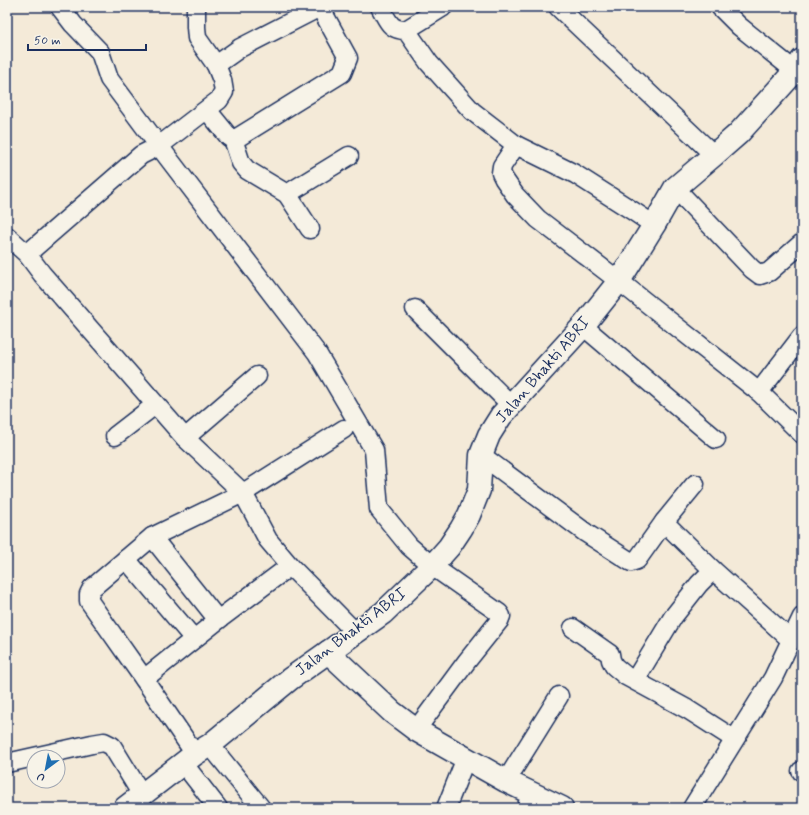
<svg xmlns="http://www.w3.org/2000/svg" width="809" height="815" font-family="Mynerve,sans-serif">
<rect width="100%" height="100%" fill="#f4ead8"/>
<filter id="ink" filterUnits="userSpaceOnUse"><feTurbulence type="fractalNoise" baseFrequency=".025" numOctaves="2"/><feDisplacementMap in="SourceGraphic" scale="8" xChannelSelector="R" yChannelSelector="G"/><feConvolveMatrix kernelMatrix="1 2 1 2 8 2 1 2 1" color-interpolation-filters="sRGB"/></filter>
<g filter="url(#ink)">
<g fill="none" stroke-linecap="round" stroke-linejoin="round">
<defs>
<g id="street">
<path d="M196 7V27L197 38 216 65"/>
<path d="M320 7 240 48 216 65 222 80 224 92 219 100 159 146 317 353 374 450 379 509 409 546 432 566 499 613 501 616 499 621 467 661 416 730"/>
<path d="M380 7C388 20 389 30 406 30L429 63 472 111 516 145 575 174 633 211 654 225"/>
<path d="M558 7 714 155"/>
<path d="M720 7 739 26 795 71"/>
<path d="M406 30 443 7"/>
<path d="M207 110 229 137 233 139 237 138 342 73 348 58 320 7"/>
<path d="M233 139 241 163 247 170 287 194 310 229"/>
<path d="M516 145 502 166 501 173 504 179 515 195 538 219 619 281 759 392 802 434"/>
<path d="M675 188 752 269 760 275 769 272 802 243"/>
<path d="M287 194 349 156"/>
<path d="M7 236 27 254 42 274 185 438 243 493 268 540 290 566 356 633"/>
<path d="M27 254 141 155 159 146 109 79 100 52 73 24 60 7"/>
<path d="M415 309 511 405"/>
<path d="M583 326 716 439"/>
<path d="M759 392 802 336"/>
<path d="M115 436 155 405"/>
<path d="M185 438 257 376"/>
<path d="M481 455 586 533 631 562 637 560 664 522 695 484"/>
<path d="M664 522 713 570 791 640"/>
<path d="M152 537 218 620"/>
<path d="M126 559 194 639"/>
<path d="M573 628 610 654 611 660 614 666 626 676 687 709 734 739"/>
<path d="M144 679 218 620 290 566"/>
<path d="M635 680 673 617 699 584 713 570"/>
<path d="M210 745 261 808"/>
<path d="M195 754 144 679 89 601V594L92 588 152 537 243 493 344 429"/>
<path d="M7 763 92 744 104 742 112 746 142 795"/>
<path d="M183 763 218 808"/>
<path d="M801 771H802"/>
<path d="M506 781 559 696"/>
<path d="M446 808 466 758"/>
<path d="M526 808 532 793"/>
<path d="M692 808 773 678 802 617"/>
</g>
<g id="secondary">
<path d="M328 652 392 712 416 730 506 781 562 808"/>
<path d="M125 808 195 754 210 745 290 679 383 613 432 566 449 547 461 529 469 515 479 490 481 455 489 435 501 416 583 326 619 281 654 225 675 188 714 155 738 134 795 71 802 60"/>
</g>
</defs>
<use href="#street" stroke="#1b2f5e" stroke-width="21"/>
<use href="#secondary" stroke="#1b2f5e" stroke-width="25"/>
<use href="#street" stroke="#f7f3e8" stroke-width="18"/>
<use href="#secondary" stroke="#f7f3e8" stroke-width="22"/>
</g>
</g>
<g text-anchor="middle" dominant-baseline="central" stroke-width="3" stroke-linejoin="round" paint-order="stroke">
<g font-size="16" fill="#1b2f5e" stroke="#f7f3e8">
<text transform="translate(543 370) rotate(-49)">Jalan Bhakti ABRI</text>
<text transform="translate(351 632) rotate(-37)">Jalan Bhakti ABRI</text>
</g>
</g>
<rect width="809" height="815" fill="none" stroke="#f7f3e8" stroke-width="24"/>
<rect x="12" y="12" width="785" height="791" fill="none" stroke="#1b2f5e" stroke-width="1.5" filter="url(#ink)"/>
<g transform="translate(46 769) rotate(212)"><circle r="19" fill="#f7f3e8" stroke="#9fa5b1"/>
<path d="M0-3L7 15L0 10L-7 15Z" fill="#1f6fb2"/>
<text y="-6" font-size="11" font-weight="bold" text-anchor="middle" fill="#1b2f5e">U</text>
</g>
<path d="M28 44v6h118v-6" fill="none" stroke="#1b2f5e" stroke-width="2"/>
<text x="34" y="44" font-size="12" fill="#1b2f5e" stroke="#f7f3e8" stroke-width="3" paint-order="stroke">50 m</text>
</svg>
